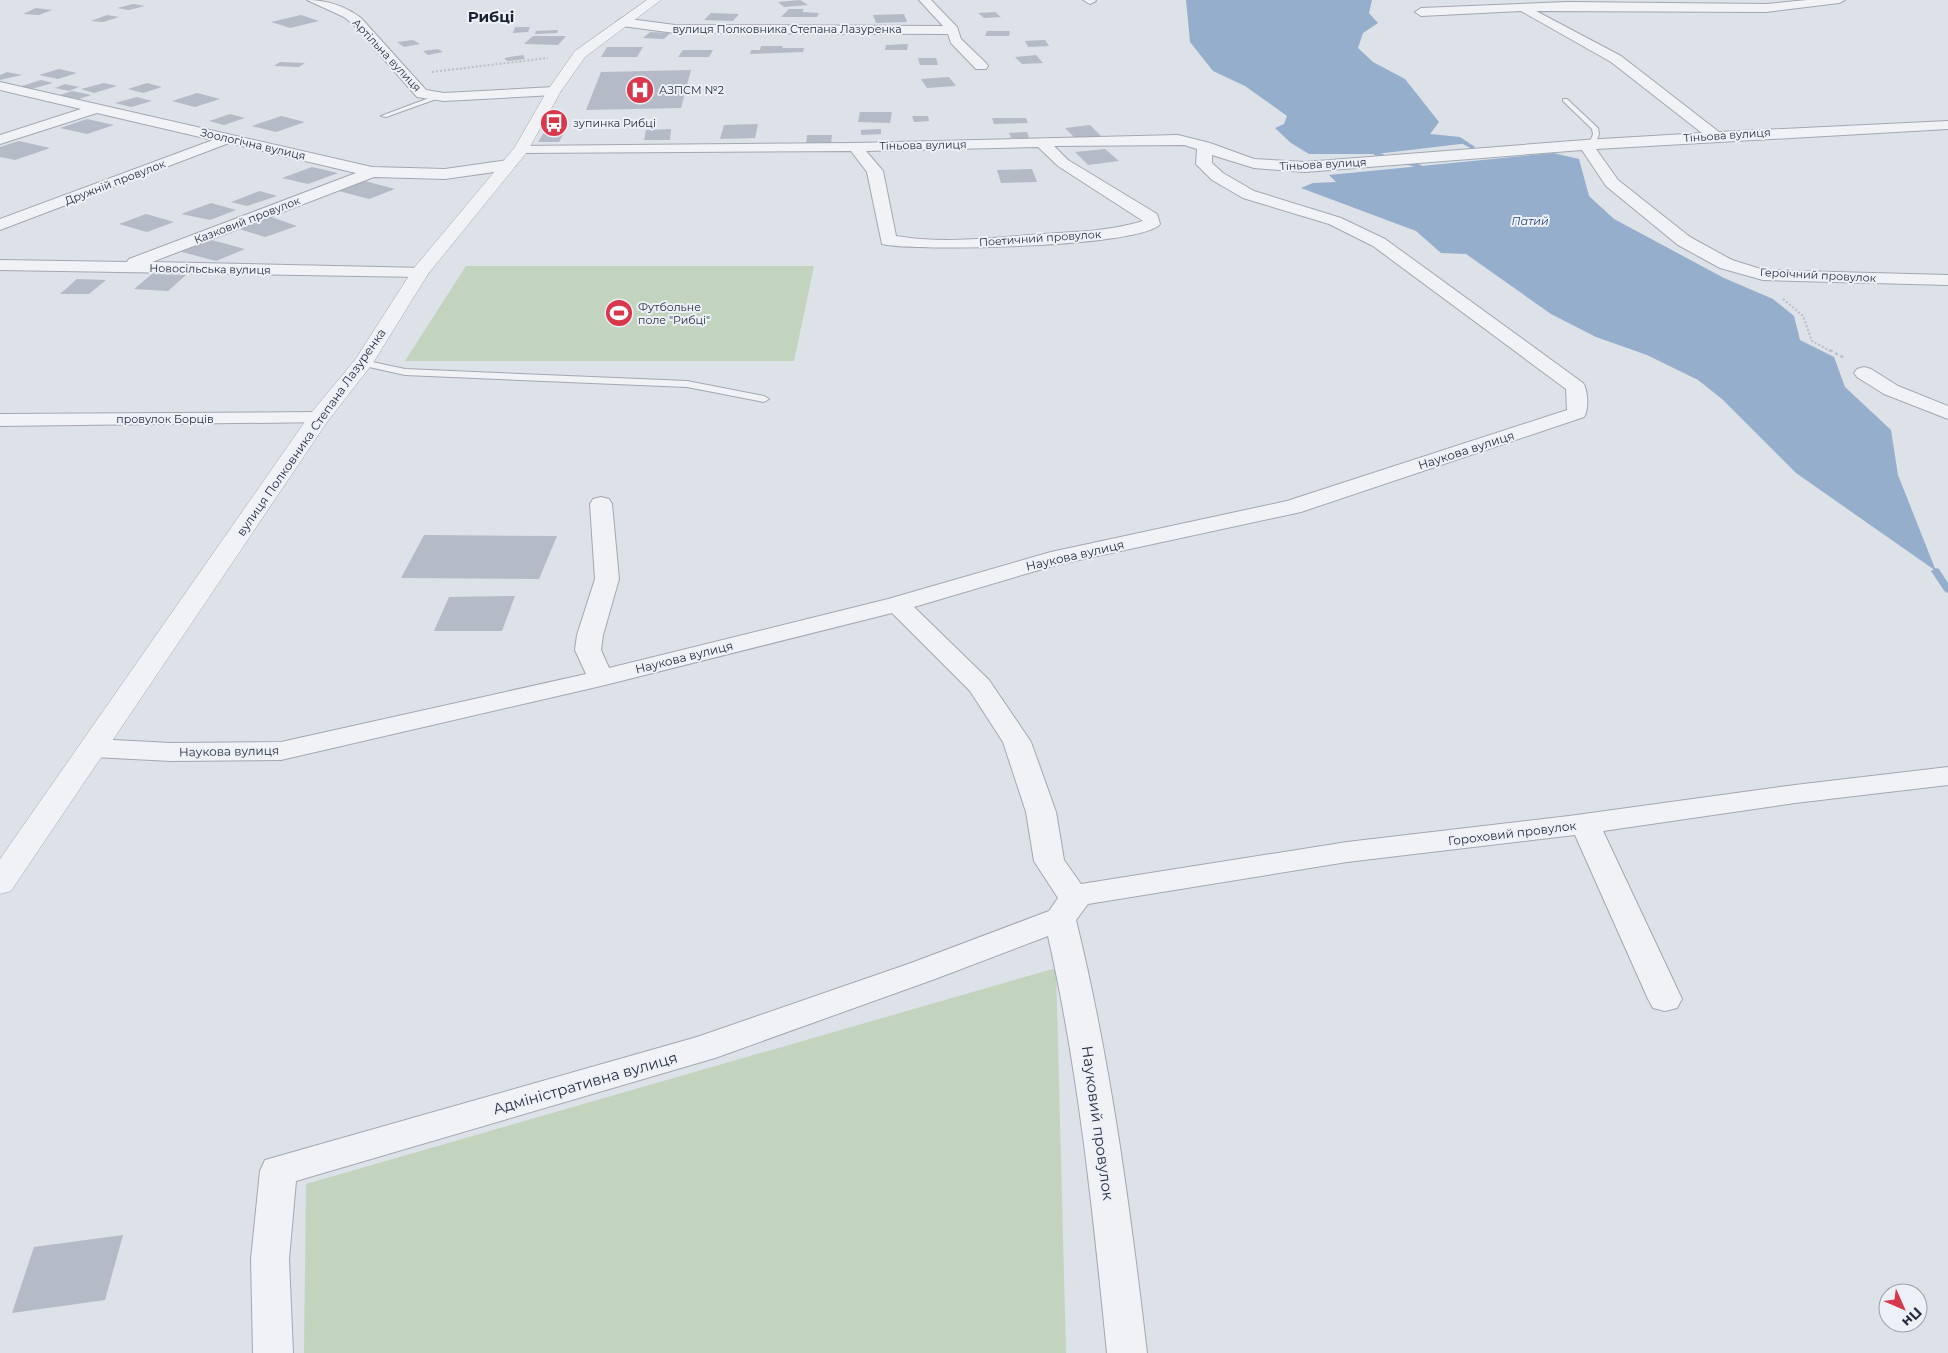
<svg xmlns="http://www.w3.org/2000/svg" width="1948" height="1353" font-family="Montserrat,sans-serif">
<rect width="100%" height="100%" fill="#dde1e8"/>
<g fill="#c2d3be">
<path d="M466 266H814L794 361H405Z"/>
<path d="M1056 968 1066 1353H304L306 1184Z"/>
</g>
<g fill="#95aecc">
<path d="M1186 0H1372L1369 13 1378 23 1363 33 1358 48 1373 62 1405 79 1439 122 1430 134 1460 137 1469 143 1376 154H1309L1291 143 1275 128 1284 124 1287 116 1245 86 1213 71 1190 42Z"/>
<path d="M1553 153 1579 159 1589 196 1614 219 1724 278 1773 299 1794 316 1800 340 1834 357 1845 387 1891 430 1898 475 1936 571 1796 473 1722 399 1698 380 1647 355 1596 337 1551 314 1466 254 1441 253 1416 231 1301 188 1313 183 1336 182 1329 175Z"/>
</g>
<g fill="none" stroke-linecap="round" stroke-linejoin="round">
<g fill="#95aecc" fill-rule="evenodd">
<path d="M1465 141 1474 146 1475 147 1472 149 1463 144V142Z"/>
<path d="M1376 152 1383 154 1384 155 1381 157 1374 155V153Z"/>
<path d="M1410 162 1421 165 1422 166 1419 168 1408 165 1407 164Z"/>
<path d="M1936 568 1939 569 1948 583V593L1945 592 1931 571Z"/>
</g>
</g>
<g fill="#b4bac6">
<path d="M800 0 808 5 784 7 778 2Z"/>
<path d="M133 4 145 6 129 10 117 8Z"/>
<path d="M36 8 52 10 39 15 23 14Z"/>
<path d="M789 9H804L802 12 819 13 817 17H781Z"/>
<path d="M995 12 1001 17 984 18 978 13Z"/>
<path d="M711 13 739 14 733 21 704 20Z"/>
<path d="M904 14 907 22 876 23 873 15Z"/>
<path d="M107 15 119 17 103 22 91 21Z"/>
<path d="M301 15 319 21 290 28 271 22Z"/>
<path d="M515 27H530L528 32 513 33Z"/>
<path d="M558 30 557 33 535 34 536 31Z"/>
<path d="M987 31H1010L1009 36H985Z"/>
<path d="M650 32 670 33 664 39 643 38Z"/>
<path d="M533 36H566L558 45 524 44Z"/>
<path d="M413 40 420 44 404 47 397 42Z"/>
<path d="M1045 40 1049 46 1028 47 1025 41Z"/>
<path d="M908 44 907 50H885L886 45Z"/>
<path d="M761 46H783L782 48H804L803 52 750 54 751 50H760Z"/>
<path d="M607 47H643L637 57H601Z"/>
<path d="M438 49 443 52 428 55 423 51Z"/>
<path d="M683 50H713L709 57H678Z"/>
<path d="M523 55 525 59 507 61 504 58Z"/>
<path d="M1036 55 1043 63 1022 64 1015 57Z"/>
<path d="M918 58H936L938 65H920Z"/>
<path d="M280 62 305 63 299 67 274 66Z"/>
<path d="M59 69 77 73 58 79 39 75Z"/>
<path d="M691 70 681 108 586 110 601 72Z"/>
<path d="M7 72 22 75 0 80V75Z"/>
<path d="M949 77 956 86 927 88 921 79Z"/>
<path d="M41 80 53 83 31 89 19 87Z"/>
<path d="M104 83 117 86 94 93 81 89Z"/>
<path d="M147 83 162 87 143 93 128 89Z"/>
<path d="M65 84 79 87 69 91 55 88Z"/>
<path d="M72 91 91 95 79 99 60 95Z"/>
<path d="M197 93 220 99 195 107 172 101Z"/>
<path d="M137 97 152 101 131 107 115 103Z"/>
<path d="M860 112H892L890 123 858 122Z"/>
<path d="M230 114 245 118 224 125 209 121Z"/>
<path d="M281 116 305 122 276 132 252 126Z"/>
<path d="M912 116H928L929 121 914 122Z"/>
<path d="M992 118H1026L1028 123 994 124Z"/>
<path d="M87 119 114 125 87 134 60 128Z"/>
<path d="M758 124 755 138 720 139 724 125Z"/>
<path d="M1090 125 1101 136 1076 139 1065 128Z"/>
<path d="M671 129 670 140H644L646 130Z"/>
<path d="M881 129V134L861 135V130Z"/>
<path d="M545 131H565L559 142H538Z"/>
<path d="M1027 132 1029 138H1011L1009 133Z"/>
<path d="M807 135H832L831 144H806Z"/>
<path d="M19 141 50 148 15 160 0 157V147Z"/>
<path d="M1105 149 1119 161 1088 165 1075 152Z"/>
<path d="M312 167 338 173 308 184 282 178Z"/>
<path d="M1032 169 1037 182 1001 183 997 170Z"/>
<path d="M361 180 395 189 369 199 335 190Z"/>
<path d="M260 191 277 196 247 206 231 202Z"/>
<path d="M211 203 236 210 210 220 181 214Z"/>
<path d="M146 214 174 222 147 232 119 224Z"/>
<path d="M271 217 297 226 265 237 239 229Z"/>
<path d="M208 239 245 249 216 261 178 251Z"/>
<path d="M152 274 186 275 168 291 134 289Z"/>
<path d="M77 279 106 280 89 294H60Z"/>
<path d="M424 535 557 536 539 579 401 578Z"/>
<path d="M515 596 502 631H434L449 597Z"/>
<path d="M123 1235 105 1300 12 1313 34 1247Z"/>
</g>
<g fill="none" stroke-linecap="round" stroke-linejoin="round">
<defs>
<g id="service">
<path d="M437 95 440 97 439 98 386 117 381 116Z"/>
<path d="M1563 99H1567L1598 128 1599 134 1595 145 1589 144 1593 134 1592 129 1563 101Z"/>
<path d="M363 360 405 369 687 381 764 396 769 399 764 402 687 387 405 375 360 365 358 363Z"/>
</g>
<g id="minor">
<path d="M307 0C327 0 345 6 361 18L426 90 444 93 554 87 561 91 554 95 444 101 417 97 353 24 344 17Z"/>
<path d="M919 0H931L957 27 961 39 986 63 988 66 986 69H976L951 43 948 34 675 33 622 26 616 22 622 18 675 25 943 26Z"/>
<path d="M1083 0H1095L1096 1 1090 4Z"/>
<path d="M1807 0H1845L1839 3 1766 12 1536 11 1621 56 1719 132 1948 121V129L1596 149 1618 180 1690 237 1732 260 1764 270 1948 275V285L1763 280 1720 268 1678 245 1606 186 1582 150 1305 172 1254 168 1212 155V163L1223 173 1254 191 1341 218 1385 239 1583 383C1588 390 1589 410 1584 417L1301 512 1056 565 914 607 989 680 1031 742 1056 812 1064 860 1081 884 1347 842 1569 816 1795 785 1948 767V785L1795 803 1603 831 1682 999 1677 1008 1665 1011 1653 1008 1648 999 1575 835 1347 862 1088 904 1076 920C1111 1063 1130 1207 1147 1353H1107C1093 1213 1079 1073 1048 936L935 979 715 1058 296 1181 289 1259 293 1353H253L251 1259 260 1171 265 1160 697 1037 911 963 1049 911 1058 898 1034 861 1026 812 1003 742 970 691 892 613 601 686 281 760 171 761 94 757 84 754 80 748 84 742 94 739 171 743 281 742 586 674 575 650 577 635 595 579 590 504 593 499 601 497 609 499 612 504 619 579 603 635 601 650 609 668 888 599 1051 552 1287 501 1567 410 1566 389 1373 246 1329 224 1243 198 1212 180 1196 164 1197 149 1184 145 1054 146 1068 160 1157 214 1160 224C1144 247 915 252 882 244L867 172 851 151 522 153 515 149 517 146 855 143 1178 135 1210 143 1254 159 1305 162 1585 140 1702 133 1611 62 1521 11 1421 16 1415 12 1421 8 1567 2 1766 4ZM1038 147 1058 166 1143 221C1111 231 1075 232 1041 234 994 238 942 244 896 236L883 171 866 151Z"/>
<path d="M0 82 372 167 445 169 508 160 516 165 508 170 445 179 374 177 152 262 426 268 429 272 426 276 420 277 0 270V260L127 262 129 259 356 173 229 143 0 230V219L213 140 97 113 0 144V135L81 109 0 90Z"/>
<path d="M1864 367 1871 369 1898 386 1948 406V419L1884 394 1857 377 1854 373 1857 369Z"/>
<path d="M319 412 326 414 329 418 326 422 0 426V414Z"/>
</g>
<path id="tertiary" d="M647 0H661L585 57 561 91 527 152 428 274 373 363 327 422 11 891 0 894V859L311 413 355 360 414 268 515 147 547 91 575 51Z"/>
</defs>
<use href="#service" stroke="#a2a8b2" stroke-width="2"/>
<use href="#minor" stroke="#a2a8b2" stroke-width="2"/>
<use href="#tertiary" stroke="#a2a8b2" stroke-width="1"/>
<g stroke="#bbbfc7" stroke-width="2" stroke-dasharray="2 2" stroke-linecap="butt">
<path d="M432 72 548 58"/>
<path d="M1783 299 1803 316 1812 341 1832 352"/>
</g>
<path stroke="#bbbfc7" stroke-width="2.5" stroke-dasharray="3 3" stroke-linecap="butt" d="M1830 350 1844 358"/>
<use href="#service" fill="#f0f2f6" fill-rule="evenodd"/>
<use href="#minor" fill="#f0f2f6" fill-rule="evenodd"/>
<use href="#tertiary" fill="#f0f2f6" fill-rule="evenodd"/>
</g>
<defs>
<symbol id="hospital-disc" viewBox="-11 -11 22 22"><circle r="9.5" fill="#d9374b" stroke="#edf0f6"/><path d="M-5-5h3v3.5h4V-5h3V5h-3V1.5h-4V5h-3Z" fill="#fff"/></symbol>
<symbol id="bus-disc" viewBox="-11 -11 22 22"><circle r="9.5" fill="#d9374b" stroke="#edf0f6"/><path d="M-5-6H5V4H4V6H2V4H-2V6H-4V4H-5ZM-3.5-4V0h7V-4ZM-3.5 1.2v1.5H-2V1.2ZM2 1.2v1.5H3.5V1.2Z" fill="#fff"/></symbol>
<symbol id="stadium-disc" viewBox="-11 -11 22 22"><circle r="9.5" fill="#d9374b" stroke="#edf0f6"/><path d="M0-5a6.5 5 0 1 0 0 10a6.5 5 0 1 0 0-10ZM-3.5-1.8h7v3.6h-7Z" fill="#fff"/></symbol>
</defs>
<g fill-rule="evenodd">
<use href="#hospital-disc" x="624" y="74" width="32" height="32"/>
<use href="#bus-disc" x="538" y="107" width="32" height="32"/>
<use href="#stadium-disc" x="603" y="297" width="32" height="32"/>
</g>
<g text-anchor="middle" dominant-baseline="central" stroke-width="4" stroke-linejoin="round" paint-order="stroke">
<g font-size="11" fill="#252e40" stroke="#edf0f6">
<text x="787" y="29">вулиця Полковника Степана Лазуренка</text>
<text transform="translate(387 55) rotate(47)">Артільна вулиця</text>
<text transform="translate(1727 135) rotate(-4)">Тіньова вулиця</text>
<text transform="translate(253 144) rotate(13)">Зоологічна вулиця</text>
<text transform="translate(923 145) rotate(-1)">Тіньова вулиця</text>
<text transform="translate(1323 164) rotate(-3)">Тіньова вулиця</text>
<text transform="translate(115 182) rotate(-21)">Дружній провулок</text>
<text transform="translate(247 220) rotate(-21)">Казковий провулок</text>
<text transform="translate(1040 238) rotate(-4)">Поетичний провулок</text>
<text transform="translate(210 269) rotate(1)">Новосільська вулиця</text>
<text transform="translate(1818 275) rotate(3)">Героїчний провулок</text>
<text x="165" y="419">провулок Борців</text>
</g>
<g font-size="11" fill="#252e40" stroke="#edf0f6" text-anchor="start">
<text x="659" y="90">АЗПСМ №2</text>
<text x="573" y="123">зупинка Рибці</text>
<text x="638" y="307">Футбольне<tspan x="638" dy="13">поле "Рибці"</tspan></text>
</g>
<g font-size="11" font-style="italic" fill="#2c4c77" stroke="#edf0f6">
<text x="1530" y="221">Патий</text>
</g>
<g font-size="12" fill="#252e40" stroke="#edf0f6">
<text transform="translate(311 432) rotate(-55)">вулиця Полковника Степана Лазуренка</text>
<text transform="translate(1466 450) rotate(-18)">Наукова вулиця</text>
<text transform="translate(1075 555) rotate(-13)">Наукова вулиця</text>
<text transform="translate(684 657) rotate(-14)">Наукова вулиця</text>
<text transform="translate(229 751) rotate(-1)">Наукова вулиця</text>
<text transform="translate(1512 833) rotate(-7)">Гороховий провулок</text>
</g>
<g font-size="15" font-weight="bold" fill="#182031" stroke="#edf0f6">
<text x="491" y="16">Рибці</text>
</g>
<g font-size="15" fill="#252e40" stroke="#edf0f6">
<text transform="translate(585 1083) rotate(-16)">Адміністративна вулиця</text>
<text transform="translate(1098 1123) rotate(82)">Науковий провулок</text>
</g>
</g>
<g transform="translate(1903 1308) rotate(135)"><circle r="24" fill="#edf0f6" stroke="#9da2ad"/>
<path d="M0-4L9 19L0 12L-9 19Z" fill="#d9374b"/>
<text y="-8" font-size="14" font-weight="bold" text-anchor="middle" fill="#252e40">Пн</text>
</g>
</svg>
